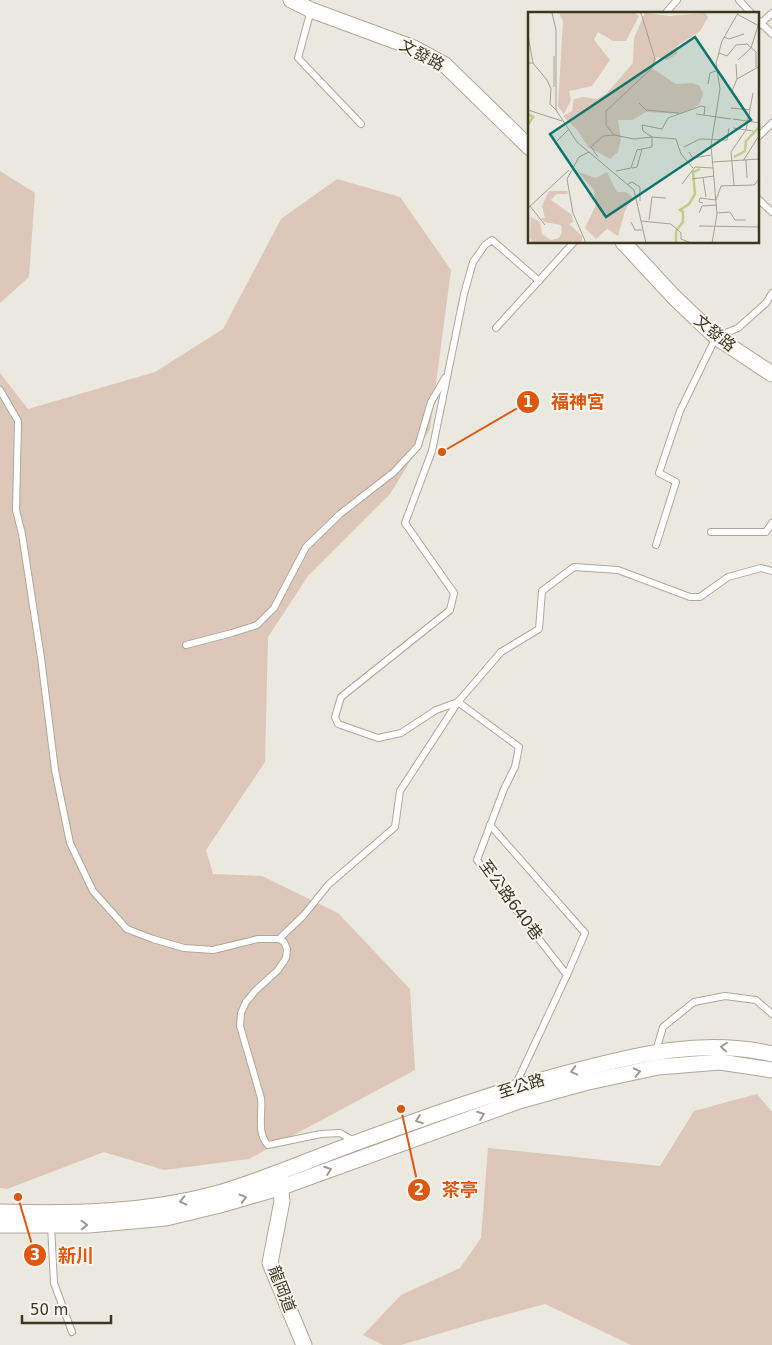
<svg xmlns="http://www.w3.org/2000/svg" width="772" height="1345" font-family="'DejaVu Sans','Noto Sans TC',sans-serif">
<rect width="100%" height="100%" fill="#ebe8e0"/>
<g fill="#ddc7b8">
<path d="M0 171 35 193 29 277 0 303Z"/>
<path d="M337 179 400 197 451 270 430 429 390 494 308 576 268 637 265 762 206 850 213 874 262 876 338 913 410 989 415 1070 249 1159 164 1170 104 1152 7 1189 0 1188V373L28 409 155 372 223 329 281 219Z"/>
<path d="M757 1094 772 1112V1345H631L545 1304 482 1321 401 1345H383L363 1335 401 1295 460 1268 481 1238 488 1148 660 1166 694 1111Z"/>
</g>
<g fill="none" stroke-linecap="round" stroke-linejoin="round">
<defs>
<g id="lane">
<path d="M739 0 752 14"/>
<path d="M311 10 298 58 361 124"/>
<path d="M665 14 677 0"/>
<path d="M758 20 772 34"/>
<path d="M758 26 772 13"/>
<path d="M758 137 772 123"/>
<path d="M758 199 772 212"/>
<path d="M496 328 574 242"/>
<path d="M0 390 18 421 16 510 22 534 41 658 55 770 70 843 93 891 127 929 153 939 184 948 213 950 258 939H279L284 942 287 949 286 958 278 970 256 990 246 1002 241 1013 240 1026 261 1098C263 1114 256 1132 268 1145L321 1134 340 1133 354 1141"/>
<path d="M711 532H766L772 523"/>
<path d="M656 545 676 482 659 473 680 411 716 337 738 328 766 303 772 293"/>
<path d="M186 645 232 633 257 625 274 608 306 547 340 514 394 472 418 446 431 402 445 378"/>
<path d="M490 825 585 933 567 975"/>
<path d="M279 939 304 915 328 885 395 827 400 791 458 702 501 652 539 629 542 591 574 567 618 570 690 597H700L728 577 761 568 772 571"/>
<path d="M656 1051 663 1027 694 1002 725 996 756 1000 772 1014"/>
<path d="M515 1086 567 975 477 860 504 789 515 767 519 747 458 702 436 710 401 733 378 738 338 724 335 717 341 697 450 610 454 593 405 523 432 451 464 294 473 262 485 245 492 240 539 281"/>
<path d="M51 1224 54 1283 72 1332"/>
</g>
<g id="secondary">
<path d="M291 0 311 10 414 48 445 65 530 148"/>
<path d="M623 242 674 297 716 337 772 374"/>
<path d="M280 1177 282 1201 270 1263 304 1345"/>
<path d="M0 1212C73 1214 147 1213 219 1193 266 1179 311 1159 358 1142 429 1116 501 1090 575 1071 639 1054 705 1038 772 1054"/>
<path d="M0 1225H89L166 1218 220 1205 282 1187 519 1101 584 1083 658 1067 720 1062 772 1070"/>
</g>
</defs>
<use href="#lane" stroke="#aca99b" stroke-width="8"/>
<use href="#secondary" stroke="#aea996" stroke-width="17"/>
<use href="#lane" stroke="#fff" stroke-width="6"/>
<use href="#secondary" stroke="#fff" stroke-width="15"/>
</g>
<defs><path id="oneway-chevron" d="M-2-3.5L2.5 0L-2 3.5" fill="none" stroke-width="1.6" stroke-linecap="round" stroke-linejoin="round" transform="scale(1.25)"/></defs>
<g stroke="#9e9c90">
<use href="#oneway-chevron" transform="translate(724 1047) rotate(-175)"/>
<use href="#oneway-chevron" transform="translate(574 1071) rotate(165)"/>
<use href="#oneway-chevron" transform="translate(637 1072) rotate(-12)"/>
<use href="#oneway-chevron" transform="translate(481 1115) rotate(-20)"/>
<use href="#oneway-chevron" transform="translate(419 1120) rotate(160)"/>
<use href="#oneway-chevron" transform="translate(328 1170) rotate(-20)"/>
<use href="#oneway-chevron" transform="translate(243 1198) rotate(-17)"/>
<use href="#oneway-chevron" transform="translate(183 1201) rotate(167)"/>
<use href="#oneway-chevron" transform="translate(84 1225) rotate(-2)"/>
</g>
<g text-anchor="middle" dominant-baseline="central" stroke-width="4" stroke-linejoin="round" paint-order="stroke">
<g font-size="16" fill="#3c3820" stroke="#f8f5f0">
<text transform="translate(422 55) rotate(28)">文發路</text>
<text transform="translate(715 333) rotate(39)">文發路</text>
<text transform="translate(511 900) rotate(54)">至公路640巷</text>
<text transform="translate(521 1086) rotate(-17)">至公路</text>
<text transform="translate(282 1289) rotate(69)">龍岡道</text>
</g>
</g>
<g transform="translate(528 12)">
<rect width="231" height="231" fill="#ebe8e0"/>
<path d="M31 1H107L111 4 98 29H85L70 20 66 28 82 48 64 74 41 79 43 88 36 102 30 94 35 9ZM117 1 142 4 177 1 180 5 172 19 149 34V42L139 48 129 45 125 57 148 72 164 71 172 74 175 82 171 93 152 102 118 100 104 108H90L93 127 90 140 82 147 60 135 50 119 35 104 44 99 46 87 55 85 69 87 79 81 105 51 106 26ZM50 160 68 166 79 160 89 180H98L104 185 97 199 90 224 79 217 68 227 57 216 68 193 66 178ZM21 179H39L40 182H28L23 188 44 203 45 210 41 212 54 224V231H5L2 226 3 205 12 210 14 222 23 228 31 226 34 220 33 213 16 210 13 206H17L14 194Z" fill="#ddc7b8"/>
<path fill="none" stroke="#bcd187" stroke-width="2.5" d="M0 102 5 105 0 113M206 145 217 139 218 129 232 114M148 231V219L155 210V200L152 198 161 192 167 182 165 160 172 157"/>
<path fill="none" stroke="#a5a293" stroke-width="1" d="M24 1 28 18V98L49 130 106 178 118 231M209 2 231 14M0 23 5 51M196 25 201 27 216 22M191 41 199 44 208 33 219 32 228 40V55M210 48 223 36 230 14M0 51H5L19 68 23 77 22 92 28 98M208 52 209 67M180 72 182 61 188 59M26 75V44M204 79 209 67 232 54M111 91 118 98 151 101M203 96 222 98M0 98 34 109M168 102 203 107M205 107 232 111M205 116 225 119M86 123 106 127 124 125 148 127 153 142 165 156M29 129 40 118M156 135 172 127 199 128 201 116M161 140 165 146 183 143M70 145 63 135 75 124 86 123 78 113V99L123 57 127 47 113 1M218 148 219 166M215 149 232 122M184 150 232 147M104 156 109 155 114 137M88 159 103 156 109 138 124 135V125L115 119 114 113 134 117 140 106 173 94 177 95 176 103M175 166 178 185M164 167 186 164M100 172 104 170 112 175V189M154 172 167 155 185 156M206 173 203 140 218 118 225 81M175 191 171 190 172 186 188 188 193 174 226 173 232 166M2 194 17 213M0 196 41 158M171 201 174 194 189 193M189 201 202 200 207 208H218M121 208 124 185 138 186M113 209 143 212 153 221V227L163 231M103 210 107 218H114M171 214 232 215M58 231 45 201 39 167 51 145 61 140M184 231 189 202 183 133 192 77 188 51 194 29 210 1"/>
<path fill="#0f766e" fill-opacity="0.15" stroke="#0f766e" stroke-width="2.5" d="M167 25 223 108 78 205 22 122Z"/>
<rect width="231" height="231" fill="none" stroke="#3c3820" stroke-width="2.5"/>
</g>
<path fill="none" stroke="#df570d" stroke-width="2" d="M442 452L528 402M401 1109L419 1190M18 1197L35 1255"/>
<g fill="#df570d" stroke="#f8f5f0" stroke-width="2">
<circle cx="442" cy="452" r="5"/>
<circle cx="401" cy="1109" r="5"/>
<circle cx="18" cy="1197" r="5"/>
<circle cx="528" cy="402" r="12"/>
<circle cx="419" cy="1190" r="12"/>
<circle cx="35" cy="1255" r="12"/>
</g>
<g font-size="15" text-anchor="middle" font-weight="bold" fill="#fff">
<text x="528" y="407">1</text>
<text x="419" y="1195">2</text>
<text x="35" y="1260">3</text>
</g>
<g font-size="18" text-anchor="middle" font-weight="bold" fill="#df570d" stroke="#f8f5f0" stroke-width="4" stroke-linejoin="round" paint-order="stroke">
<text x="578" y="408">福神宮</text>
<text x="460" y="1196">茶亭</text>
<text x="76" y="1262">新川</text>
</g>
<path d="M22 1315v8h89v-8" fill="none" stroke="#3c3820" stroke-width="2.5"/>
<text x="30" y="1315" font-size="15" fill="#3c3820" stroke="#f8f5f0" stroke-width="4" paint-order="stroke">50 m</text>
</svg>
